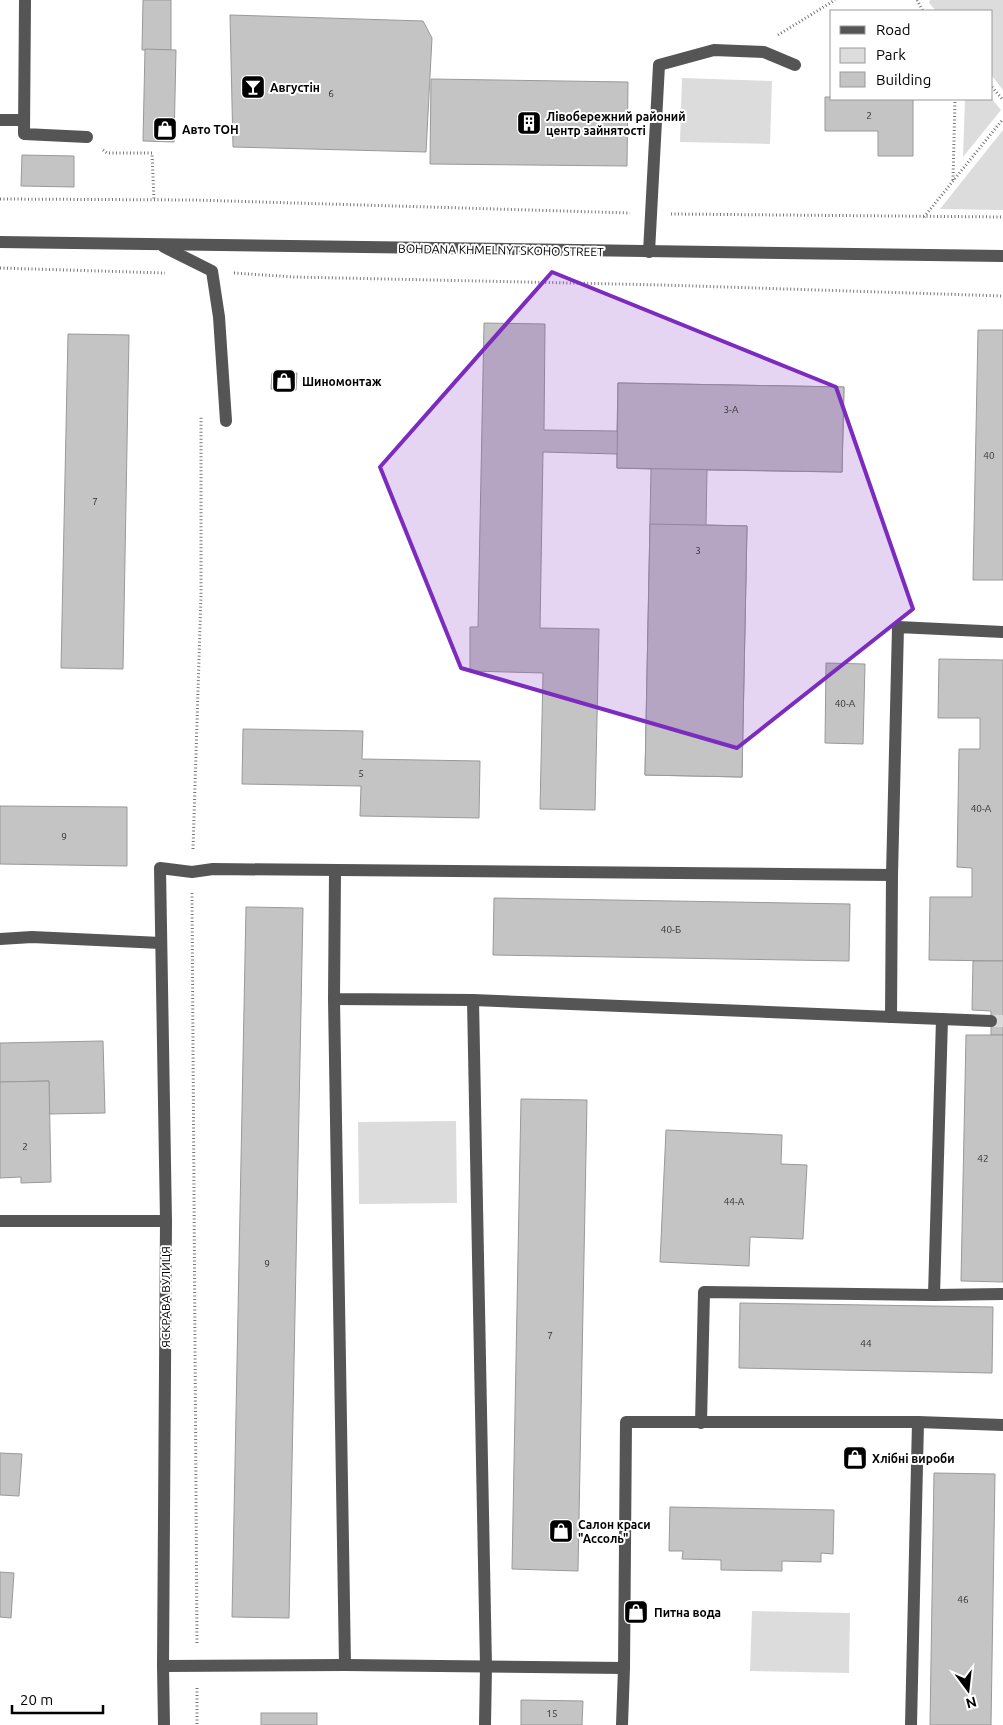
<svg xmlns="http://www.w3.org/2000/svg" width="1003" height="1725" font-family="Ubuntu,sans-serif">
<rect width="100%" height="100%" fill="#fff"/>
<g fill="#dcdcdc">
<path d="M930 0H1003V90L992 76V11H936L929 3Z"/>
<path d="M682 78 772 81 770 144 680 142Z"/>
<path d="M965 99H992L1001 110 963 157Z"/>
<path d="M1003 130V210L940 209Z"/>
<path d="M456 1121 457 1203 359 1204 358 1122Z"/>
<path d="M752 1611 850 1613 849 1673 750 1671Z"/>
</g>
<g fill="#c4c4c4" stroke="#999">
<path d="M143 0H171V50H142Z"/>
<path d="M230 15 423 21 432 38 426 152 233 147Z"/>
<path d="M145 49 176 50 174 142 143 141Z"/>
<path d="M431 79 628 82 627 166 430 164Z"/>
<path d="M825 97H832V99H913V156H878V131H825Z"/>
<path d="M22 155 74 156V187L21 186Z"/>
<path d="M484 323 545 324 544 430 617 431 618 383 844 387 842 472 707 470 706 525 747 526 742 777 645 775 651 469 617 468V454L543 452 540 628 599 629 595 810 540 809 543 673 470 671V627H478Z"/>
<path d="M978 330H1003V580H973Z"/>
<path d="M68 334 129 335 123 669 61 668Z"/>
<path d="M272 373H297L296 390 271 389Z"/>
<path d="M618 383 844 387 842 472 617 468Z"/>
<path d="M650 524 747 526 742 777 645 775Z"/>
<path d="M939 659 1003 660V961L929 960 930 897H972V868L957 867 959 749H980V718H938Z"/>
<path d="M826 663 865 664 863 744 825 743Z"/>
<path d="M243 729 363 731 362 759 480 761 479 818 360 816 361 786 242 784Z"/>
<path d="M0 806 127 807V866L0 864Z"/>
<path d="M494 898 850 904 849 961 493 955Z"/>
<path d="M246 907 303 908 289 1618 232 1617Z"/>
<path d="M973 961H1003V1035H991V1011L972 1010Z"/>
<path d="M966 1035H1003V1282L961 1281Z"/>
<path d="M103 1041 105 1113 49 1114V1081L0 1082V1043Z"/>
<path d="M49 1081 51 1182 21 1183V1177L0 1178V1082Z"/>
<path d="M521 1099 587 1100 578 1571 512 1569Z"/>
<path d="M666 1130 782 1135 781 1164 807 1165 803 1239 750 1237 749 1266 660 1262Z"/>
<path d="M740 1303 993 1307 992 1373 739 1368Z"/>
<path d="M0 1453 22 1454 19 1496 0 1495Z"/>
<path d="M934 1473 995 1474 991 1725H930Z"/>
<path d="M670 1507 834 1510 833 1554 821 1553V1562L782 1561V1571L721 1570V1560L682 1559 683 1551H669Z"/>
<path d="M0 1572 14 1573 11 1618 0 1617Z"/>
<path d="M521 1700 583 1701 582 1725H521Z"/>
<rect x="261" y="1713" width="56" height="12"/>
</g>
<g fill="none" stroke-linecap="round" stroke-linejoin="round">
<path stroke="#d9d9d9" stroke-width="12" stroke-dasharray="12 6" stroke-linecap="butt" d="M991 1021H1003"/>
<g stroke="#777" stroke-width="3" stroke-dasharray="1 2.5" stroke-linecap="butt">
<path d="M917 0 923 11"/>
<path d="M778 35 835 0"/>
<path d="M992 87 1003 100"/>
<path d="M103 150 107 153H152L154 200"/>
<path d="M953 180 955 99"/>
<path d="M0 199 194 200 630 213"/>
<path d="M671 214 1003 217"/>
<path d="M924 217 1003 119"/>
<path d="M0 268 165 273"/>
<path d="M234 273 294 277 663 285 1003 296"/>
<path d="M193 849 201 596V416"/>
<path d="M192 893 197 1644"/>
<path d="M197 1688V1725"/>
</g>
<g stroke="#555" stroke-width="12">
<path d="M25 0 24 134 87 137"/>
<path d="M0 120H24"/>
<path d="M0 242 1003 256"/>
<path d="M164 247 212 271 219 317 226 421"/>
<path d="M649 252 659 65 714 50 764 52 795 65"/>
<path d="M335 871 334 999 473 1000 991 1021"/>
<path d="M0 939 32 937 161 943"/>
<path d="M334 999 345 1665"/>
<path d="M473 1000 486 1667 485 1725"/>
<path d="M891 1017 892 875"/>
<path d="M0 1221H166"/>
<path d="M934 1295 1003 1294"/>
<path d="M701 1423 704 1292 934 1295 942 1019"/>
<path d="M163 1666 345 1665 624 1668 626 1422H918L1003 1425"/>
<path d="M164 1725 163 1666 166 1221 160 868 192 872 213 869 892 875 898 627 1003 632"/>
<path d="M622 1725 624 1668"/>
<path d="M911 1725 918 1422"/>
</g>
</g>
<path fill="#7b2cbf" fill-opacity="0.2" stroke="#7b2cbf" stroke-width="4" stroke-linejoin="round" d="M552 272 836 387 913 609 737 748 461 668 380 467Z"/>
<defs>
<symbol id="bar-square" viewBox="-11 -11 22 22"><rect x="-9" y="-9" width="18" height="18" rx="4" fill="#000" stroke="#fff"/><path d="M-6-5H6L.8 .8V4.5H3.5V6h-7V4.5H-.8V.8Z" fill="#fff"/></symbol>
<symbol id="building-square" viewBox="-11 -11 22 22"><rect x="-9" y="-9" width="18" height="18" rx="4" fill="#000" stroke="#fff"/><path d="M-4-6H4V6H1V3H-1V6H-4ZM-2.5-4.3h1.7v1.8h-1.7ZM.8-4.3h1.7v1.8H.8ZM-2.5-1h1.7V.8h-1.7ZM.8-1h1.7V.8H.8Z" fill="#fff"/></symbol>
<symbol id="shop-square" viewBox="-11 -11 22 22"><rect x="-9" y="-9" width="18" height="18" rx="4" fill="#000" stroke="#fff"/><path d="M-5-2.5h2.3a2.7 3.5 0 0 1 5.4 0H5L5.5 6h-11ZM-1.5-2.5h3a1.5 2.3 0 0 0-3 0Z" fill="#fff"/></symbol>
</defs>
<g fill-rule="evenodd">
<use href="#bar-square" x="239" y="73" width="28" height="28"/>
<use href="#building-square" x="515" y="109" width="28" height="28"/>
<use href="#shop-square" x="151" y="115" width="28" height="28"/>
<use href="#shop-square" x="270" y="367" width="28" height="28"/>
<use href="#shop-square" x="841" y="1444" width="28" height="28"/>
<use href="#shop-square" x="547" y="1517" width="28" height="28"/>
<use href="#shop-square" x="622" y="1598" width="28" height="28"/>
</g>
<g text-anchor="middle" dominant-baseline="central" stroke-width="4" stroke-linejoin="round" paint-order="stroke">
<g font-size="10" fill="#313131">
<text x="331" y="93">6</text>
<text x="869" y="115">2</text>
<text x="731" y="409">3-А</text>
<text x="989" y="455">40</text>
<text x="95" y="501">7</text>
<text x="698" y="550">3</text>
<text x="845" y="703">40-А</text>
<text x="361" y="773">5</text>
<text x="981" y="808">40-А</text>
<text x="64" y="836">9</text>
<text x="671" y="929">40-Б</text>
<text x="25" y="1146">2</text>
<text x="983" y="1158">42</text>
<text x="734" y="1201">44-А</text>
<text x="267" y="1263">9</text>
<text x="550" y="1335">7</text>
<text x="866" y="1343">44</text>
<text x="963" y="1599">46</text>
<text x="552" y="1713">15</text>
</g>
<g font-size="12" font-weight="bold" fill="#000" stroke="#fff" text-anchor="start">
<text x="270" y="87">Августін</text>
<text x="546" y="116">Лівобережний районий<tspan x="546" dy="14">центр зайнятості</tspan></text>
<text x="182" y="129">Авто ТОН</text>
<text x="302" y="381">Шиномонтаж</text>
<text x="872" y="1458">Хлібні вироби</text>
<text x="578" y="1524">Салон краси<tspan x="578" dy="14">"Ассоль"</tspan></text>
<text x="654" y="1612">Питна вода</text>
</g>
<g font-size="12" fill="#000" stroke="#fff">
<text transform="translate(501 250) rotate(1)">BOHDANA KHMELNYTSKOHO STREET</text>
<text transform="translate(165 1297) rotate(-90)">ЯСКРАВА ВУЛИЦЯ</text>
</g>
</g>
<rect x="830" y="10" width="162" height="90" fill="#ffffff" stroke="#999999"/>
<rect x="840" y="26" width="25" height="8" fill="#555555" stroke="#999999"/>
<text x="876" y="35" font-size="15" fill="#000000">Road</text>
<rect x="840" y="48" width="25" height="15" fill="#dcdcdc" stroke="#999999"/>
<text x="876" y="60" font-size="15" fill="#000000">Park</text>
<rect x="840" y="72" width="25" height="15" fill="#c4c4c4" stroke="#999999"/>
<text x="876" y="85" font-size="15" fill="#000000">Building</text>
<g transform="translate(968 1690) rotate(165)" stroke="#ffffff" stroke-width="4" paint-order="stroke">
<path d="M0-4L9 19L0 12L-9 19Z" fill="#000000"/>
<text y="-8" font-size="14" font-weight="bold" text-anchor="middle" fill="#000000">N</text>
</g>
<path d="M12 1705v8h91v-8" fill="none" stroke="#000000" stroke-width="2.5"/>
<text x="20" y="1705" font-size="15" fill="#000000" stroke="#ffffff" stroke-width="4" paint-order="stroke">20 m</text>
</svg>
